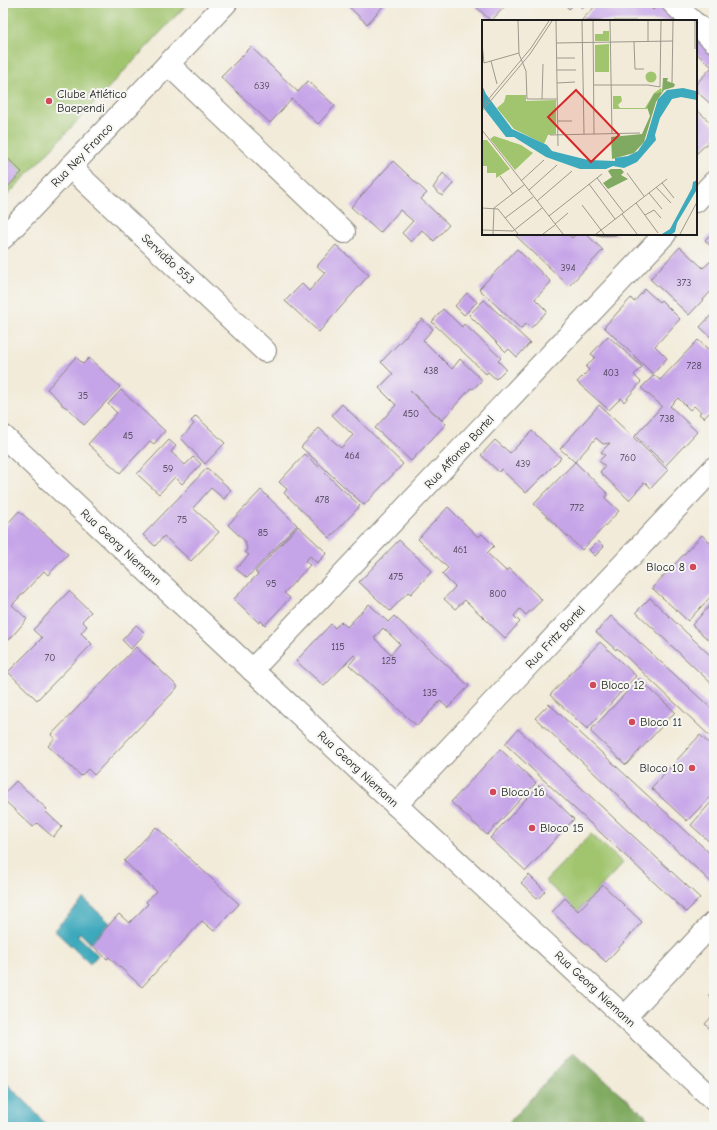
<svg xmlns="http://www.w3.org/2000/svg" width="717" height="1130" font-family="'Comic Neue',sans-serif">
<rect width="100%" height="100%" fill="#f6f6f2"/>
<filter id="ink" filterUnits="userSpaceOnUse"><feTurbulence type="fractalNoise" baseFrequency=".025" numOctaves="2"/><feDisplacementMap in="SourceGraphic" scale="8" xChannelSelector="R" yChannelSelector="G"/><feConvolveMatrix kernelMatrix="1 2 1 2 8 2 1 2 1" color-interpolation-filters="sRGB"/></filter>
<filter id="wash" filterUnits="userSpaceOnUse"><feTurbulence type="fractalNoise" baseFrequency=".012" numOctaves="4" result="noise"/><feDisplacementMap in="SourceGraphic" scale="16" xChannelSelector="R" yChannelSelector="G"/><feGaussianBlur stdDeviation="0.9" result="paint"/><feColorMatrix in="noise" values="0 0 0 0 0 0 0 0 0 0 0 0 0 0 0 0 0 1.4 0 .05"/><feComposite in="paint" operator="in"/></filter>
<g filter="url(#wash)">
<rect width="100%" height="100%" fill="#f2ebd9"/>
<g fill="#a1c56e" stroke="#5e7045">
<path d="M3 3H188L3 200Z"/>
<path d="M591 834 623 863 578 911 545 881Z"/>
</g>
<path fill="#80aa61" stroke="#4e633e" d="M573 1052 658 1127H505Z"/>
<g fill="#3da9bc" stroke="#2c626c">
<path d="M84 899 110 923 91 944 80 933 77 935 98 955 90 964 54 930Z"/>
<path d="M3 1080 28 1104 48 1127H3Z"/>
</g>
<g id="blocks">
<g fill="#c6a4e8" fill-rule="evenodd">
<path d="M345 3H386L367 24Z"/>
<path d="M472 3H508L491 21Z"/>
<path d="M563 3H575L569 9Z"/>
<path d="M577 3H587L582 8Z"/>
<path d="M598 3H646L653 10 660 3H667L686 21H581Z"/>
<path d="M696 31 714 47V107L696 91V84L712 67 696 53Z"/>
<path d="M251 47 298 92 308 81 335 106 318 124 292 99 270 123 221 77Z"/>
<path d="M696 109 714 126V137L696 154Z"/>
<path d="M3 154 22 172 3 192Z"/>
<path d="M393 161 427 193 421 199 449 225 434 241 422 230 411 242 402 233 413 221 400 210 380 233 351 207Z"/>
<path d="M443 173 453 184 442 196 433 188Z"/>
<path d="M714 231V250L705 240Z"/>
<path d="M514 234H568L572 238 576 234H586L603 250 569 286Z"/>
<path d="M594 234H618V235L596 236Z"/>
<path d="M336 245 369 275 319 332 285 301 302 284 309 291 325 273 317 266Z"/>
<path d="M680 247 703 268 711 261 714 264V288L689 315 650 279Z"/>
<path d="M517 249 551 282 535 299 547 311 531 328 526 323 521 329 479 289Z"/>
<path d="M645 289 659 302 661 300 680 319 655 346 667 358 653 374 604 327 631 298 634 302Z"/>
<path d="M467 293 477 302 464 315 455 306Z"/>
<path d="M484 300 530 343 517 357 509 349 506 352 469 315Z"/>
<path d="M443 309 462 327 464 324 501 358 498 361 506 369 496 379 488 372 486 374 432 322Z"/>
<path d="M714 312V340L700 327Z"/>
<path d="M422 319 433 329 423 340 452 369 460 359 482 380 473 389 471 388 442 420 410 391 446 424 411 461 375 428 396 405 379 388 393 374 381 362Z"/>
<path d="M608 336 642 367 634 375 641 382 624 402 621 398 609 410 577 382 589 370 586 367 595 357 591 354Z"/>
<path d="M698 340 708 349 710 347 714 351V408L704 418 699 414 701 412 694 406 690 410 678 398 670 406 697 432 666 465 635 436 662 406 641 388 654 375 660 380Z"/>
<path d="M76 357 83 364 89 358 120 387 84 425 69 409 62 405 61 402 47 389Z"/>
<path d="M121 390 165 431 154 444 150 441 120 473 88 444 117 413 108 404Z"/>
<path d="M342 404 403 464 364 505 301 447 319 428 341 448 353 435 332 415Z"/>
<path d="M599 405 668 470 651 488 645 482 629 500 600 472 605 466 599 461 605 455 601 452 610 443 603 444 596 438 575 462 560 449Z"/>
<path d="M196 416 225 443 205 464 181 438 194 424 191 421Z"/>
<path d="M532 431 561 458 526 493 501 469 499 472 481 455 495 440 510 453Z"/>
<path d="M169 440 176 446 171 452 185 465 193 457 201 464 182 484 175 477 159 494 137 474Z"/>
<path d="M305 454 360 506 330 538 284 493 287 489 279 482Z"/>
<path d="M575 462 608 494 605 498 619 511 582 550 534 504Z"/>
<path d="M207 468 231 490 224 499 211 488 193 508 219 532 191 561 164 536 155 546 143 535Z"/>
<path d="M261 490 297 525 247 578 236 569 249 555 245 552 247 549 245 541 228 525Z"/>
<path d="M448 507 478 537 482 534 494 546 487 553 506 571 509 568 542 600 526 615 520 609 514 616 520 622 505 638 465 600 455 609 444 599 455 587 442 574 448 568 418 539Z"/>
<path d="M19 511 68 554 48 575 44 571 12 605 27 619 9 640 5 637 3 639V529Z"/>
<path d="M298 526 327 553 317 563 310 556 305 561 310 565 284 593 290 598 265 625 261 621 259 623 234 599 258 574 255 572Z"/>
<path d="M702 535 714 546V593L688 621 652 588Z"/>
<path d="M399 540 432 571 411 594 408 592 390 611 359 582Z"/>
<path d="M598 541 604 547 595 556 589 550Z"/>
<path d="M69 591 91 612 82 621 87 626 81 633 92 644 37 700 8 672 42 638 33 630Z"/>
<path d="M650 598 714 659V686L636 612Z"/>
<path d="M714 601V645L692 625Z"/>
<path d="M369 604 388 622 394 616 469 686 448 708 440 701 417 726 349 665 356 657 354 655 324 686 296 661 331 624 335 628 341 622 347 627ZM383 628 400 644 391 654 374 638Z"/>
<path d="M611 616 714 711V740L617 648 616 650 596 632Z"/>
<path d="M136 625 145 633 131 649 122 640Z"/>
<path d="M600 642 636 676 587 729 550 695Z"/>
<path d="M136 647 178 687 94 775 88 769 81 776 48 746 55 738 51 735Z"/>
<path d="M639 679 675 712 626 765 590 731Z"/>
<path d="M549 704 714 857 713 884 535 718Z"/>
<path d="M518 729 700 898 686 912 505 744Z"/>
<path d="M700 735 714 748V793L687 821 651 788Z"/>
<path d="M500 749 536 783 487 835 451 802Z"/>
<path d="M16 781 47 809 45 811 62 827 53 837 37 823 33 827 3 799V795Z"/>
<path d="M539 785 574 819 526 871 490 838Z"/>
<path d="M714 799V846L691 825Z"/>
<path d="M156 827 239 904 214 931 202 921 142 987 109 957 107 959 91 944 119 914 129 923 148 904 146 902 156 891 124 861Z"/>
<path d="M529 875 545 891 538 899 521 883Z"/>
<path d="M603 885 642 922 606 962 552 912 565 898 578 911Z"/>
<path d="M714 989V1002L708 996Z"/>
<path d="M714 1014V1033L705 1024Z"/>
</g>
</g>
</g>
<g filter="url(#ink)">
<use href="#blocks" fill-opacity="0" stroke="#87847a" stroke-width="1"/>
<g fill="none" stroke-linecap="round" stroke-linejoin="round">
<defs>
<g id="minor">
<path d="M673 3 692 21"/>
<path d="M696 24 714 41"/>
<path d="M168 64 344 232"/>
<path d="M70 167 265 351"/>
<path d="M696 201 714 182"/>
<path d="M3 238 226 3"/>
<path d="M3 436 396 805 714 1100"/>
<path d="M252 670 665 234"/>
<path d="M396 805 714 468"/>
<path d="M625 1017 714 922"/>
</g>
</defs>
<use href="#minor" stroke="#87847a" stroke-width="24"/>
<use href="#minor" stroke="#fff" stroke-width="22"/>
</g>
</g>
<g fill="#d1495b" stroke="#f6f6f2" stroke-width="1.5">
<circle cx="49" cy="101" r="4"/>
<circle cx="693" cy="567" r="4"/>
<circle cx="593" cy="685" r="4"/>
<circle cx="632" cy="722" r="4"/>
<circle cx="692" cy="768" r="4"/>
<circle cx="493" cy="792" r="4"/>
<circle cx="532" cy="828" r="4"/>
</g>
<g text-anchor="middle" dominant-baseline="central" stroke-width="4" stroke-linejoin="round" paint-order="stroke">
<g font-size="10" fill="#463e4f">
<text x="262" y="86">639</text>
<text x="568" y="268">394</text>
<text x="684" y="283">373</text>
<text x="694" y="366">728</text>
<text x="431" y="371">438</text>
<text x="611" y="373">403</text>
<text x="83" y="396">35</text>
<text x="411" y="414">450</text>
<text x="667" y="419">738</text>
<text x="128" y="436">45</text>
<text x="352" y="456">464</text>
<text x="628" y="458">760</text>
<text x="523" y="464">439</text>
<text x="168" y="469">59</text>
<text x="322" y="500">478</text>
<text x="577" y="508">772</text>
<text x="182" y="520">75</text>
<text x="263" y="533">85</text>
<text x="460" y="550">461</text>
<text x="396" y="577">475</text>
<text x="271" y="584">95</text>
<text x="498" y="594">800</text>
<text x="338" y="647">115</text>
<text x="50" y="658">70</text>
<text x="389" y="661">125</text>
<text x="430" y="693">135</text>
</g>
<g font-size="12" fill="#1c1c1c" stroke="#f6f6f2" text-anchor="start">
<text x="57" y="94">Clube Atlético<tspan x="57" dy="14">Baependi</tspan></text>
<text x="685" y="567" text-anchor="end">Bloco 8</text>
<text x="601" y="685">Bloco 12</text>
<text x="640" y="722">Bloco 11</text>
<text x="684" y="768" text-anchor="end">Bloco 10</text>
<text x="501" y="792">Bloco 16</text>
<text x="540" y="828">Bloco 15</text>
</g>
<g font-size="12" fill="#1c1c1c" stroke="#f6f6f2">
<text transform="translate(82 155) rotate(-46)">Rua Ney Franco</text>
<text transform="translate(168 259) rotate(43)">Servidão 553</text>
<text transform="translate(459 452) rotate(-47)">Rua Affonso Bartel</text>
<text transform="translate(121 547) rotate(43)">Rua Georg Niemann</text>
<text transform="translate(555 637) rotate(-47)">Rua Fritz Bartel</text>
<text transform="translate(358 769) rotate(43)">Rua Georg Niemann</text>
<text transform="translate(595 989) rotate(43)">Rua Georg Niemann</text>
</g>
</g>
<g transform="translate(482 20)">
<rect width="215" height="215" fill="#f2ebd9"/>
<path d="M121 11H127V21H113V14H121ZM127 24V52H113V25ZM163.5 57a5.5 5.5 0 1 1 11 0a5.5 5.5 0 1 1-11 0ZM179 68 180 71 165 89H131V76H139L140 81 136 85 138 88H163L172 73ZM24 75H44V81L74 80V114L66 115 62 124 32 109 15 88 22 82ZM12 116 39 125 51 133 33 150 8 119ZM1 120H5L28 149 14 158V153H5V146H0Z" fill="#a1c56e"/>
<path d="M181 58H186L185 61 193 64 192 67 182 70 174 82 162 122 152 133 130 139 129 117 160 114 168 96 165 87 172 74 180 72ZM129 149H139L142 152 139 155 146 159 126 169 121 163 130 157 126 151Z" fill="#80aa61"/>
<path d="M0 65 4 74 30 109 65 125 70 131 106 140 133 141V138L146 136 156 131 164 119 176 79 185 70 201 68 214 71 215 80 199 77 190 79 178 98 173 115 174 120 155 142 142 148 131 146 124 149H98L64 137 32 117H24L0 86ZM215 160 214 171 195 203 193 212 190 214H180L188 209 210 168 211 162Z" fill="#3da9bc"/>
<path fill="none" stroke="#9c988d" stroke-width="1" d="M36 1 37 34 44 51 45 79H75M74 1 76 126M100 1 102 114M111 1 112 114M128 1 130 114M166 1V22M152 22 153 49H162M0 23 2 43 37 33M74 23 191 21M213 29V1M75 38H93M9 41 15 64M75 50H94M75 63 93 62M190 63 191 1M112 65H166L178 67 179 1M60 79 61 44M0 87 49 28 67 1M0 91 48 34 70 1M75 101H90M0 110 81 214M68 115 158 113M145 153 162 176M18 156 31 174M115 158 142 193M39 161 62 140M180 163 192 178M107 164 133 199M174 167 189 183M47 170 75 145M167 173 180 189M55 181 90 151M154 183 176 213M100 185 122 214M0 188 16 189 36 214M12 188 42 165M140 194 155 214M163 195 172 190 179 198M67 196 120 154M23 198 51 177M73 204 86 193M0 210 31 211 60 188M11 214 12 188M61 214 73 205M114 214 185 159M198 214 215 182"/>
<path fill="#d62828" fill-opacity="0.15" stroke="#d62828" stroke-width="2" d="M94 70 137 115 109 142 66 97Z"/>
<rect width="215" height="215" fill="none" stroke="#1c1c1c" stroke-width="2"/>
</g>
<rect width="717" height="1130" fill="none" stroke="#f6f6f2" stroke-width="16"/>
</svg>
